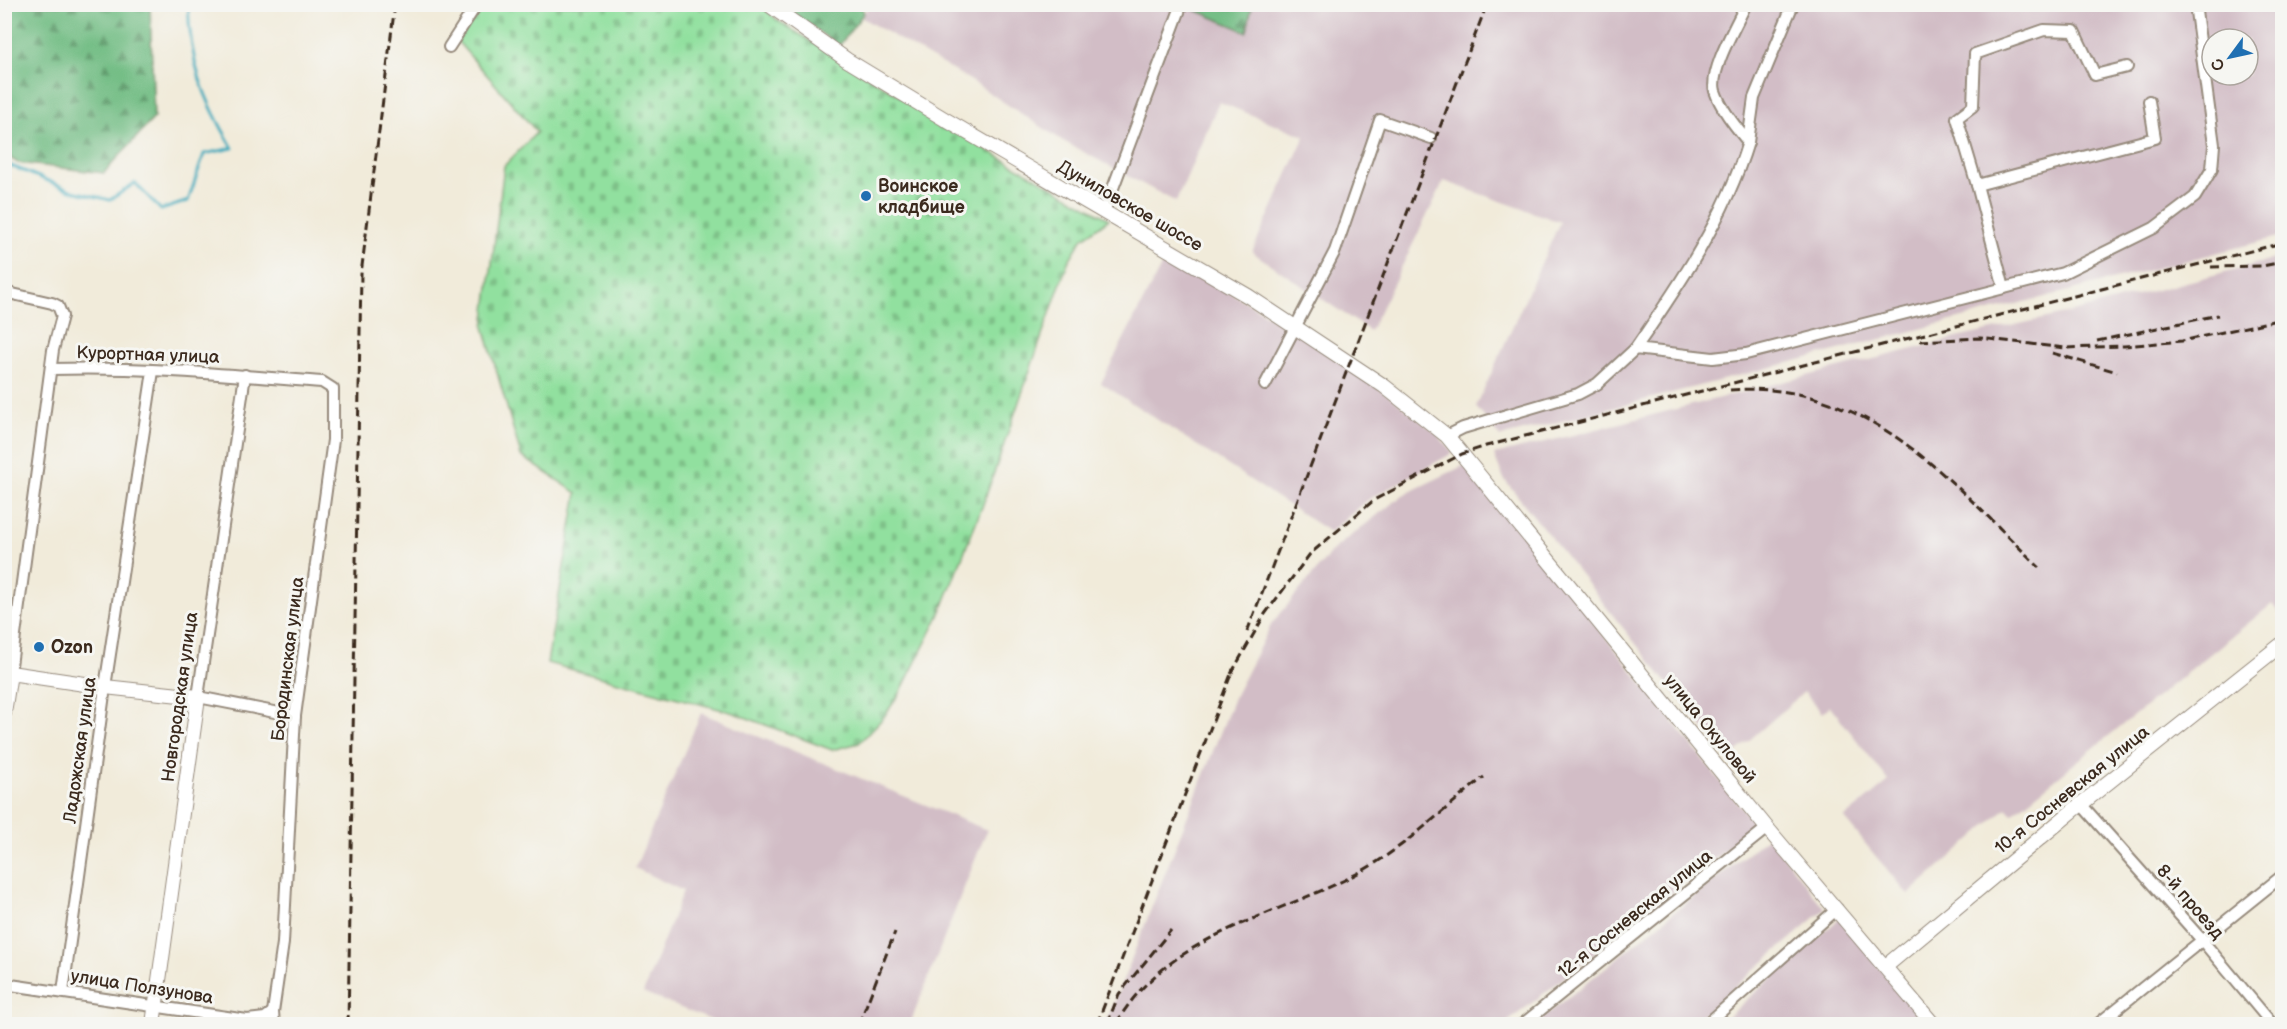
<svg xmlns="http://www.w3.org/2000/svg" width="2287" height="1029" font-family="'Balsamiq Sans',sans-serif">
<defs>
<pattern id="forest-firs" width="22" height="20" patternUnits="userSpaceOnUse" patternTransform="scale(1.5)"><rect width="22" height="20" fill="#74be86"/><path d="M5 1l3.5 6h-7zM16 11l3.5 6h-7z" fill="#609b6d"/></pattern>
<pattern id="cemetery-stones" width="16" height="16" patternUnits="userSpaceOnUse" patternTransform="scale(1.5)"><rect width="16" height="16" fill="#91e09f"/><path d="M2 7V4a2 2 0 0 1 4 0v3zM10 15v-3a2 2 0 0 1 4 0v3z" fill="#7ec088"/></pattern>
</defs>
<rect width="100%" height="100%" fill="#f6f6f2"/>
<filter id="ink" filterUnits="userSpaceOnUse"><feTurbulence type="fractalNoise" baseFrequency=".0167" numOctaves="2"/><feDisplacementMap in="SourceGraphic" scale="12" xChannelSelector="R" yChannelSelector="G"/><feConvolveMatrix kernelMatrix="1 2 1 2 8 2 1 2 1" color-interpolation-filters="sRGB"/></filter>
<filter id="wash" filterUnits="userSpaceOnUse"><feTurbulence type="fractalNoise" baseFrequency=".008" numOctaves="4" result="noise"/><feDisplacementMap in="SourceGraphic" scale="24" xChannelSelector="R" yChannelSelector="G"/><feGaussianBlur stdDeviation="1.35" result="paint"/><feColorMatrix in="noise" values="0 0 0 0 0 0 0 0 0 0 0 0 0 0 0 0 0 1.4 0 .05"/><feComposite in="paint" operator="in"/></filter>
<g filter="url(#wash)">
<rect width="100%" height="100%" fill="#f1ebda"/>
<g fill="#d2bdc6" fill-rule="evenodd">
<path d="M869 4 2282 5V236L1500 437 1476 407 1560 222 1444 181 1370 331 1252 252 1305 136 1219 102 1176 202 1063 141 970 80 862 18ZM2212 39H2248V75H2212Z"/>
<path d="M1167 255 1291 329 1388 395 1437 434 1453 453 1369 499 1330 532 1101 383Z"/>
<path d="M2282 257V617L2272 604 2012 814 2006 808 1908 895 1844 818 1889 781 1830 706 1822 713 1804 692 1728 759 1504 479 1494 455 1957 338 2069 313Z"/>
<path d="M1467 464 1756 826 1505 1024H1106L1235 695 1271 625 1334 549 1403 495Z"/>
<path d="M701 713 987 830 910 1024H721L643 993 683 891 635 868Z"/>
<path d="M1768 837 1825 909 1692 1024H1535Z"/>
<path d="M1839 919 1926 1024H1719Z"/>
</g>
<g fill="url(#forest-firs)" stroke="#587452" stroke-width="1.5">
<path d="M4 5H150L154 118 104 173 18 163 5 155Z"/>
<path d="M782 5H861L864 13 839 46Z"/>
<path d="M1195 5H1252L1247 32 1193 9Z"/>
</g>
<path fill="url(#cemetery-stones)" stroke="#66855e" stroke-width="1.5" d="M485 5H761L778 21 975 143 1109 219 1082 239 1068 262 982 507 939 616 900 693 883 718 859 743 832 750 734 713 547 663 577 493 521 456 484 327 504 166 537 132 457 41Z"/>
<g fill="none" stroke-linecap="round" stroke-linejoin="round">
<path stroke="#3eabbd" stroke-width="3" d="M4 163 73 191 110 200 135 183 161 210 188 201 204 154 233 148C203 98 190 64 188 4"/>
</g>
</g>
<g filter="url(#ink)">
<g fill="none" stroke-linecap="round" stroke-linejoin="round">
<defs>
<g id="minor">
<path d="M449 47 477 4"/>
<path d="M1748 142 1754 98 1793 4"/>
<path d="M1977 185 1957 118 1973 106 1975 54 2044 30 2074 31 2095 75 2127 67"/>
<path d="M1104 212 1182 4"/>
<path d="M2004 288 1977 185 2155 138 2149 101"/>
<path d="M4 292 52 303 58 306 62 316 53 350 10 673"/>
<path d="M1635 349C1680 284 1725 218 1748 142 1736 127 1721 109 1715 91 1709 71 1737 24 1746 4"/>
<path d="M51 369C141 366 232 375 322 382L333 389V440L295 716 283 943 273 1012 274 1024"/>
<path d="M245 375 198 697 295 716"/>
<path d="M1265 385 1335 251 1380 120 1431 138"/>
<path d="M1447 436 1463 428 1578 394 1597 384 1635 349 1713 358 1746 354 2063 273 2154 228 2195 197 2212 169 2214 145 2195 4"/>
<path d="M2081 804 2201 939 2272 1024"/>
<path d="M4 984 247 1020 265 1018 273 1012"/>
<path d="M63 992 105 687 153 371"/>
<path d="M1523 1024 1767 828"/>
<path d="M1707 1024 1837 909"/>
<path d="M2098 1024 2282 876"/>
</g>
<g id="tertiary">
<path d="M768 4 847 60 946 120 1248 296 1384 386 1447 436 1767 828 1933 1024"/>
<path d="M4 713 10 673 105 687 198 697 153 1024"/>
<path d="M1886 966 2081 804 2282 644"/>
</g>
</defs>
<use href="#minor" stroke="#968a7c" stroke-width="14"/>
<use href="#tertiary" stroke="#968a7c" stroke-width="16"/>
<use href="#minor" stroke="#fff" stroke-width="10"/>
<use href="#tertiary" stroke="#fff" stroke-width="14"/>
<g stroke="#3b2a1e" stroke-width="3" stroke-dasharray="9 4.5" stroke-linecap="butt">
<path d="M2211 267 2263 266 2282 262"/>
<path d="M1920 341 1980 338 2065 348 2124 346 2182 341 2282 319"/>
<path d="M2097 341 2218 315"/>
<path d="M2052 353 2117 372"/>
<path d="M1730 390C1868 379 1949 480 2039 567"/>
<path d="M1247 632 1487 4"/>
<path d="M1231 674 1265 614 1310 554 1374 500 1462 454 1486 446 2282 243"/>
<path d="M348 1024 361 274 395 4"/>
<path d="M859 1024 895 932"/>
<path d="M1097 1024 1233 669"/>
<path d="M1107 1024 1119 994 1171 930"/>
<path d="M1116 1024C1168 932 1276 918 1362 871 1406 846 1445 808 1484 777"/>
</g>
</g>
</g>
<g fill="#1f6fb2" stroke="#f6f6f2" stroke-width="2">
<circle cx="866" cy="196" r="6"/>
<circle cx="39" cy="647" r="6"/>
</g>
<g text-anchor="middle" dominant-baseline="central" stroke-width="6" stroke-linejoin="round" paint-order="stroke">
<g font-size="18" font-weight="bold" fill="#3b2a1e" stroke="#f6f6f2" text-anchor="start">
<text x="878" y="186">Воинское<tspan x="878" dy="21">кладбище</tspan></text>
<text x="51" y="647">Ozon</text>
</g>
<g font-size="18" fill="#3b2a1e" stroke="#f6f6f2">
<text transform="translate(1130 206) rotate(30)">Дуниловское шоссе</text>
<text transform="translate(148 355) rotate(2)">Курортная улица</text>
<text transform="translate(288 659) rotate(-83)">Бородинская улица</text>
<text transform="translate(180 697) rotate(-82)">Новгородская улица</text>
<text transform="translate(1710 729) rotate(51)">улица Окуловой</text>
<text transform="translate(80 750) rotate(-82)">Ладожская улица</text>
<text transform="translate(2072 790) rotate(-39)">10-я Сосневская улица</text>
<text transform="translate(2190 902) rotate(49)">8-й проезд</text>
<text transform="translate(1635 914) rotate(-39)">12-я Сосневская улица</text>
<text transform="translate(142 987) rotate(9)">улица Ползунова</text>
</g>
</g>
<rect width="2287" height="1029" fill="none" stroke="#f6f6f2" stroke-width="24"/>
<g transform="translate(2230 57) rotate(237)"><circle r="28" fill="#f6f6f2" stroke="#aba49d" stroke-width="1.5"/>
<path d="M0-4.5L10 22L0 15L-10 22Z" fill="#1f6fb2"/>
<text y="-9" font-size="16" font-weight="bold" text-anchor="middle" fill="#3b2a1e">С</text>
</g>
</svg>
